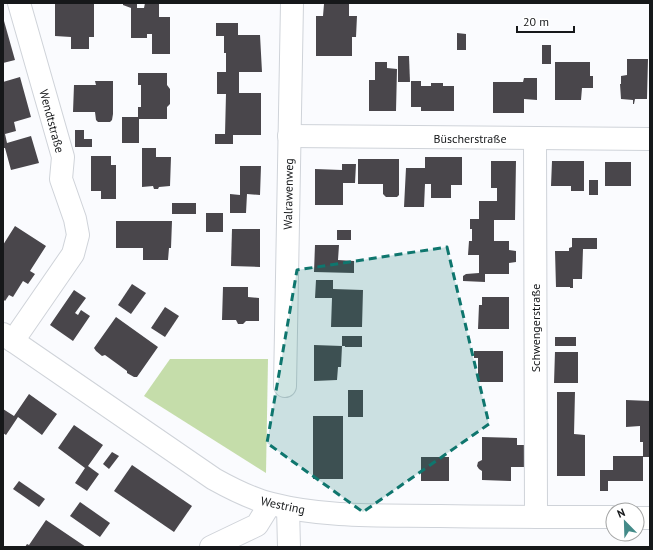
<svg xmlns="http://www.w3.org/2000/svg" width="653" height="550" font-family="'PT Sans',sans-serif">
<rect width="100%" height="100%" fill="#fafbfe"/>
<path fill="#c5ddaa" d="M170 359H268L266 473 144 396Z"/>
<g fill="#49464b">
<path d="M55 3H94V37H89V49H71V37L55 36Z"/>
<path d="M123 3H137V8H144L145 3H159V17H170V54H152V34H147V38H131V8L123 5Z"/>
<path d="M329 3 349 4V16H357L356 37H352V56H316V16H323L324 4Z"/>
<path d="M4 21 15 60 3 63V22Z"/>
<path d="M216 23H238V35H260L262 72H239V93H261V135H233V144H215V134H225L226 94H217V72H226V53H224V36H216Z"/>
<path d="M457 33 466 34V50H457Z"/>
<rect x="542" y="45" width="9" height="19"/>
<path d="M398 56H409L410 82H398Z"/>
<path d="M627 59H648L647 99H635L634 104H633V100L621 99 620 84H621V76L627 75Z"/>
<path d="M375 62H387V68L397 69 396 111H369V80H375Z"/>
<path d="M555 62H590V76H593V88H582L581 100H555Z"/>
<path d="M138 73H167V85L170 89V104L167 107V119H139V143H122V117H138V107H141V85H138Z"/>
<path d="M20 77 31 117 14 122 16 131 5 134 7 143 31 136 39 163 11 170 5 148H3V82Z"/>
<path d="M524 78H537V100L524 99V113H493V82H523Z"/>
<path d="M95 81H113V114L112 120 110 122H98L96 120 95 112H73L74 85H96Z"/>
<path d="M411 81H421V86H431V83H443V86H454V111H421V107H411Z"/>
<path d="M75 130H84V139H92V147H75Z"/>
<path d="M142 148H156V157H171L170 186 159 187 158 189H154L153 186 142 187Z"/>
<path d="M91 156H111V165H116V199H101V191H91Z"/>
<path d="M425 157H462V185H451V198H431V184H425L424 207H404L406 168H425Z"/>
<path d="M358 159H399V195L397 197H386L383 194V184H358Z"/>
<path d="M491 161H516L515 220H494V241H509V250L516 251V262L509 263V274H485V282L463 281V276L466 274 479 273V255H468L469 241H472V229H470V219H479V201H497V188H491Z"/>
<path d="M552 161H584V191H571V186H551Z"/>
<rect x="605" y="162" width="26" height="24"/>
<path d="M342 164H356L355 183H343V205H315V169L342 170Z"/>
<path d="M240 166H261L260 195 247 194 246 213H230V194L240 195Z"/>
<rect x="589" y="180" width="9" height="15"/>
<rect x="172" y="203" width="24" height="11"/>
<rect x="206" y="213" width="17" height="19"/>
<path d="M116 221H172L171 248H169L168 260H143V248H116Z"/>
<path d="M15 226 46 246 30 271 35 274 28 284 23 281 13 297 9 295 5 301 3 299V245Z"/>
<path d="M232 229H260V267L231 266Z"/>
<rect x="337" y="230" width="14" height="10"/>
<path d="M572 238H597V249H583L582 279H573V288H570V287H556L555 251H569V248L572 247Z"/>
<path d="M315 245H339L338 260 354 261V273L314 272Z"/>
<path d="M316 280H333V289L363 290 362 327H331L332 298H315Z"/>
<path d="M132 284 146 293 131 314 118 305Z"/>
<path d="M223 287H248V297L259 298V321H246L243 324H238L236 320H222Z"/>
<path d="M74 290 86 298 75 313 78 315 81 310 90 316 73 341 50 325Z"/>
<path d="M482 297H509V329H478L479 305H482Z"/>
<path d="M165 307 179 316 165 337 151 328Z"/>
<path d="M116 317 158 347 137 377H134L127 373V371L105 355 102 356 96 351 94 348Z"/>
<path d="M342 336H362V347H345V346H342Z"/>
<rect x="555" y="337" width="21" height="9"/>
<path d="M314 345 342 346 341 367H338L337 380 314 381Z"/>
<path d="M474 351H503V382H478V358H474Z"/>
<path d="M555 352H578V383H554Z"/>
<rect x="348" y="390" width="15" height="27"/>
<path d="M557 392H575L574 434 585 435V476H557Z"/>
<path d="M29 394 57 414 42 435 18 417 6 435 3 433V409L14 416Z"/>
<path d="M626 400 650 401V457H643V481H608V491H600V470H613V456H643V442H640V426L626 427Z"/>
<rect x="313" y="416" width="30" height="63"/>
<path d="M74 425 103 445 88 466 99 474 87 491 75 483 85 468 58 448Z"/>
<path d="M482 437 517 438V445H525V467H511V481L482 480V471L479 469 477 466 478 462 482 460Z"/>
<path d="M112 452 119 456 109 469 103 464Z"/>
<rect x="421" y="457" width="28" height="24"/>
<path d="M132 465 192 506 174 532 114 491Z"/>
<path d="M19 481 45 499 39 507 13 489Z"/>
<path d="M80 502 110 523 100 537 70 516Z"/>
<path d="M46 520 86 547H25L27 544 29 545Z"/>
</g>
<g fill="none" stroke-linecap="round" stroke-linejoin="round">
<defs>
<g id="street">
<path d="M289 136 650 139"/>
<path d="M535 138 536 517"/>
<path d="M13 341 73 254 78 235 75 219 61 179 63 157 19 3"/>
<path d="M285 386 292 3"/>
<path d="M288 508 289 547"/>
<path d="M211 547 257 525 270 504"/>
</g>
<g id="secondary">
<path d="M3 334 214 479C232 489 251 499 272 504 326 518 385 515 440 516 498 517 555 517 613 517"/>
<path d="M637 518H650"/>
</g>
</defs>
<use href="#street" stroke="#cfd3d9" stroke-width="24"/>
<use href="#secondary" stroke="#cfd3d9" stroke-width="24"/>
<use href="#street" stroke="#fff" stroke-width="22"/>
<use href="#secondary" stroke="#fff" stroke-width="22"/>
</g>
<path fill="#0f766e" fill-opacity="0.2" stroke="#0f766e" stroke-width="3" stroke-dasharray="8 5" stroke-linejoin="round" d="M447 247 489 424 363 512 267 443 297 270Z"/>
<g text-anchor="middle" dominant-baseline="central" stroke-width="4" stroke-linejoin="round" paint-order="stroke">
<g font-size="12" fill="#16181a" stroke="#fff">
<text transform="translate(52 121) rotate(75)">Wendtstraße</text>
<text x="470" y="138">Büscherstraße</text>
<text transform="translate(288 194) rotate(-89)">Walrawenweg</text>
<text transform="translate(535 328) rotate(-90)">Schwengerstraße</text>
<text transform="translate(283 505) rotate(12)">Westring</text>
</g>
</g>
<rect width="653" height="550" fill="none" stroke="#16181a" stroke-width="8"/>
<g transform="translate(625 522) rotate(337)"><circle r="19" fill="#ffffff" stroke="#a2a3a3"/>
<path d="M0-3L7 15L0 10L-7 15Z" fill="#448b89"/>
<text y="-6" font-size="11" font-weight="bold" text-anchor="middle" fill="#16181a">N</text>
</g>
<path d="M517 26v6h57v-6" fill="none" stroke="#16181a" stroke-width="2"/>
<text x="523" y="26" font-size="12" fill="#16181a" stroke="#ffffff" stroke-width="3" paint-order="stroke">20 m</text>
</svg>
